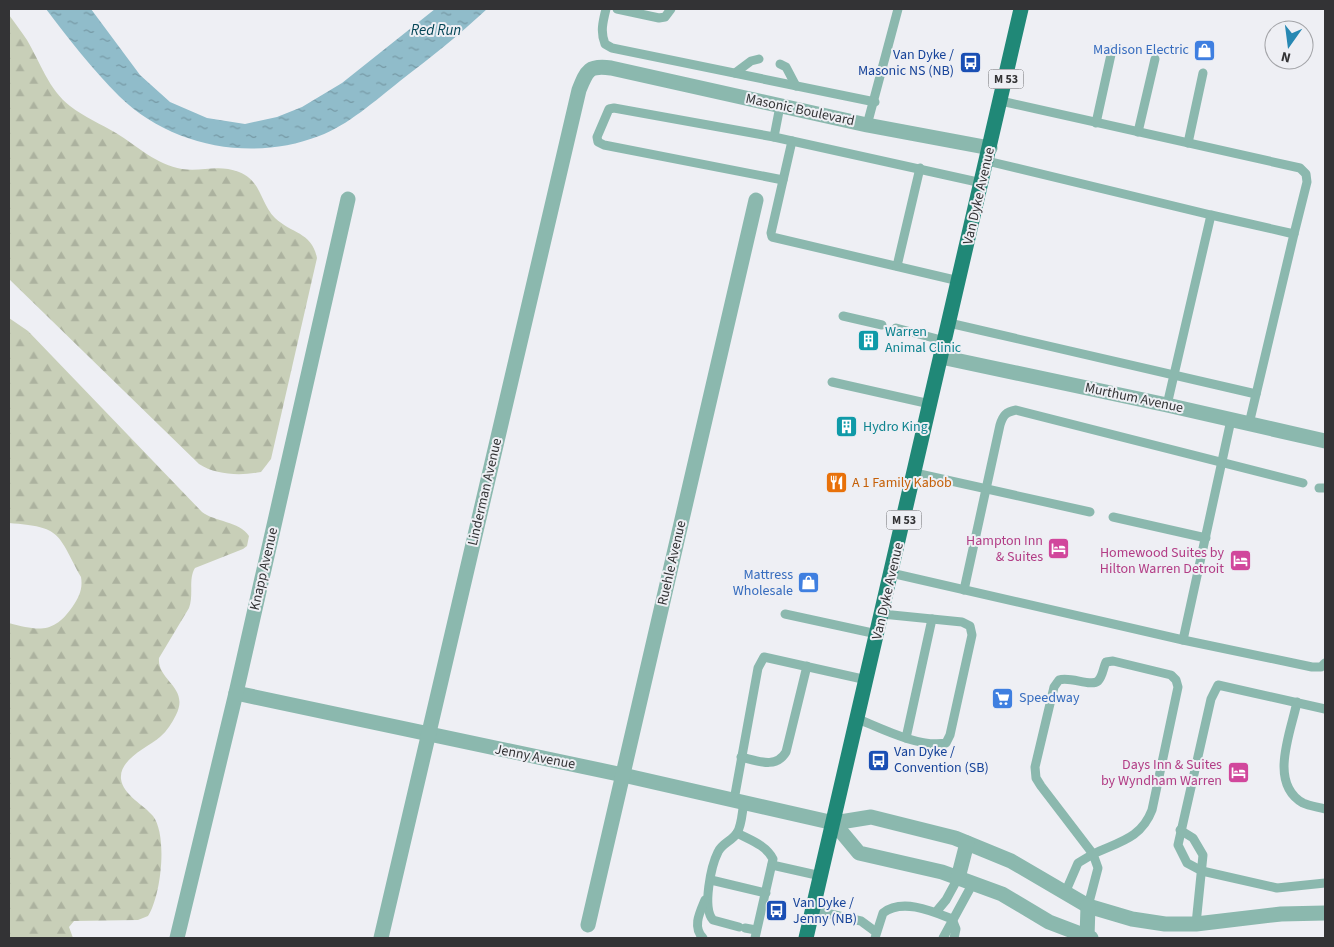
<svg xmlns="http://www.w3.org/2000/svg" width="1334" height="947" font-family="'Source Sans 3',sans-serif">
<defs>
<pattern id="forest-firs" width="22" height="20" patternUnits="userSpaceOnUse" patternTransform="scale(1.25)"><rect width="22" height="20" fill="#c8cfb8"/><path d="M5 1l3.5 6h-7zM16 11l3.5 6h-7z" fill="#acb29f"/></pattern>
<pattern id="water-ripples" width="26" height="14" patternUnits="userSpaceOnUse" patternTransform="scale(1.25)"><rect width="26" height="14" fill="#90bcca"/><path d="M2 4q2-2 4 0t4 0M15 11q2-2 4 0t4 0" fill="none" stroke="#7699a5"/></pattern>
</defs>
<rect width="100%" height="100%" fill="#eeeff4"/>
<g fill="url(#forest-firs)">
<path d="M9 15C15 23 21 31 27 40 40 62 49 90 70 106 84 117 101 124 116 133 137 146 157 165 182 169 202 172 218 164 239 172 262 181 260 203 275 218 292 234 312 232 317 258L271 459 261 472C240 476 216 475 199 464L9 279Z"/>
<path d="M9 318 28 331 202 512C215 522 239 521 249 536L247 546 243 549 195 568C188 579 194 595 189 608L159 658C157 681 190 687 176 715 172 723 167 731 160 737 147 748 119 759 121 779 123 795 144 805 153 816 168 836 161 896 148 916L138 920 74 921 69 927 73 938H9V623C39 631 54 634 73 606 79 597 83 589 81 577 57 533 62 527 9 523Z"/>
</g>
<path fill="url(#water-ripples)" d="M46 9H91L140 75 170 102 207 118 245 124 277 117 302 107 342 83 435 9H487C459 35 430 58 400 81 376 100 347 126 319 136 252 162 171 147 119 96 93 70 68 38 46 9Z"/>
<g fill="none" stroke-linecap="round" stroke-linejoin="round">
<g stroke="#8bb8ae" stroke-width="9">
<path d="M606 9C603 21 600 32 605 44L612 48 875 102"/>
<path d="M617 9 659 18 665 17 671 9"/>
<path d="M780 64 786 67 796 86"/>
<path d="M735 73 751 61 759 59"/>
<path d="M1001 101 1300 168 1306 174 1307 182 1294 234"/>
<path d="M1096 123 1112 50"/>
<path d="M867 125 898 9"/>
<path d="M1138 132 1155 59"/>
<path d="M774 137 780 106"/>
<path d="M792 141 771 233 772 237 959 281"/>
<path d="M1188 143 1203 73"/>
<path d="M987 161 1211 215"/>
<path d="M783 180 604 145 598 142 597 137 609 109 614 108 774 137 982 183"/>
<path d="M897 266 920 168"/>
<path d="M843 316 882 325"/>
<path d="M949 323 1256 394"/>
<path d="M896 328 945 341"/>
<path d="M832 382 930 404"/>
<path d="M1167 405 1211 215 1294 234 1249 424"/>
<path d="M915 473 1090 512"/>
<path d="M1319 488H1325"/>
<path d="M1113 517 1206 538"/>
<path d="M891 573 1183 640 1231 420"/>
<path d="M964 590 1000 425C1003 415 1006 412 1016 410L1303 483"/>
<path d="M785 614 877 634"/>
<path d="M1183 640 1312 667H1321L1325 663"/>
<path d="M1113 661 1171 675 1176 680 1178 687 1152 810C1141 839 1118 842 1093 854L1041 786 1036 778 1035 767 1054 687 1059 680C1070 676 1091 687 1098 681 1103 676 1103 668 1106 662Z"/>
<path d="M1297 702C1291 732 1268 783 1303 803 1309 806 1318 807 1325 809"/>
<path d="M1325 709 1218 685 1211 699 1178 845 1187 863 1202 871 1277 888 1325 883"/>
<path d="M858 719C882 729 920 748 946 743L950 735 972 635 970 626 962 622 882 614"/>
<path d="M906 738 932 619"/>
<path d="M741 757C758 761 776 769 786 752L807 666"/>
<path d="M734 800 758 668 764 657 867 680"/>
<path d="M1180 830 1193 838 1203 855 1196 924"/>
<path d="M737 833C750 840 766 845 773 859L755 938"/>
<path d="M772 865 821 876"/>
<path d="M711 880 766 893"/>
<path d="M1065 893 1078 863 1093 854 1098 868 1088 906"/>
<path d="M813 910 861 921 876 932"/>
<path d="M936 912 946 900 958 878"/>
<path d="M739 927 713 920C702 908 711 866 718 852 722 843 732 841 737 833 742 825 742 812 744 802"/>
<path d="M745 928 756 930"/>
<path d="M703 938C692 927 700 912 705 900"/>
<path d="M875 938 883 913C902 898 932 911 952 919L956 929 954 938"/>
<path d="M943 938 973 883"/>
</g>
<g stroke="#8bb8ae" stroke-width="15">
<path d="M941 357 1167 405 1325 441"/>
<path d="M236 693 623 775 834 823 871 817 955 838 1011 861 1088 906 1132 919 1165 924H1196L1281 914 1325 913"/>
<path d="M834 823 859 853 942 872 1002 894 1049 922 1091 938"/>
<path d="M958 878 967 843"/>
<path d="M588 925 756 200"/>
<path d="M1087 937 1088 906"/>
<path d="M177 938 236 693 348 199"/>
<path d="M381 938 579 90C587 70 589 65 611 68L867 125 990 148"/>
</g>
<path stroke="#208877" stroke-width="15" d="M806 938 1021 9"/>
</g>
<defs>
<symbol id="shop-square" viewBox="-11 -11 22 22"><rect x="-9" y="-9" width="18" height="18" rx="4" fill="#3f7fe0" stroke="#eeeff4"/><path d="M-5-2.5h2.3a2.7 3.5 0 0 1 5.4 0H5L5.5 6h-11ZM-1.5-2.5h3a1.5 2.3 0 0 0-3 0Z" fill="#fff"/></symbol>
<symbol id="bus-square" viewBox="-11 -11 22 22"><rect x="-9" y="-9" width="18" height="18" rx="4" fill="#1a4fb4" stroke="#eeeff4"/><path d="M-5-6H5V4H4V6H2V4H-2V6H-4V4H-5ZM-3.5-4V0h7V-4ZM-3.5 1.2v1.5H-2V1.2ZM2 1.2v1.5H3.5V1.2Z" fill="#fff"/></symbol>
<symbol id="building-square" viewBox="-11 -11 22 22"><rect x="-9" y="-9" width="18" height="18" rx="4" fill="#0f9aa8" stroke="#eeeff4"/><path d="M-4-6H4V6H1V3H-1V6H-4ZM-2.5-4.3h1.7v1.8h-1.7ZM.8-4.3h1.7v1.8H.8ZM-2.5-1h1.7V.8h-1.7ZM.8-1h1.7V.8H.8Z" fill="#fff"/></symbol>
<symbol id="restaurant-square" viewBox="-11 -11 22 22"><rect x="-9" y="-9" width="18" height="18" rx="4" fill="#e8710a" stroke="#eeeff4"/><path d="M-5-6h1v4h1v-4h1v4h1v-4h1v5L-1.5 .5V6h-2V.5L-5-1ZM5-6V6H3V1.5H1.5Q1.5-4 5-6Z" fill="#fff"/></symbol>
<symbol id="hotel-square" viewBox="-11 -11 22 22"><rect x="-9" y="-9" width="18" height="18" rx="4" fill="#d1479c" stroke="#eeeff4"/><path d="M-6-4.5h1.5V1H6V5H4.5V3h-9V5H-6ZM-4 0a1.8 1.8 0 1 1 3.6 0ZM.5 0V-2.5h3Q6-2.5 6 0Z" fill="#fff"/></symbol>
<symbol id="supermarket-square" viewBox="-11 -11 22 22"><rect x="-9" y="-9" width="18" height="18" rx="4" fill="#3f7fe0" stroke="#eeeff4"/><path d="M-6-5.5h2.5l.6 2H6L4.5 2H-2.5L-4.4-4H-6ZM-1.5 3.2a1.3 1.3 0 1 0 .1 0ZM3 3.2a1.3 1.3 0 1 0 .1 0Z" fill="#fff"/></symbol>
</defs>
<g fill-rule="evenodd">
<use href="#shop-square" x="1192" y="38" width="25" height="25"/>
<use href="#bus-square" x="958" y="50" width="25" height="25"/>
<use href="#building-square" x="856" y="328" width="25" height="25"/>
<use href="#building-square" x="834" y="414" width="25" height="25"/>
<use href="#restaurant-square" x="824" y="470" width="25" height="25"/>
<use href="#hotel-square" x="1046" y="536" width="25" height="25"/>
<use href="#hotel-square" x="1228" y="548" width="25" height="25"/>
<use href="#shop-square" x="796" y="570" width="25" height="25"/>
<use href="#supermarket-square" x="990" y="686" width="25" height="25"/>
<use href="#bus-square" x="866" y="748" width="25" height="25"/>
<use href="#hotel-square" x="1226" y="760" width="25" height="25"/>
<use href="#bus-square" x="764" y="898" width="25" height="25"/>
</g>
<g text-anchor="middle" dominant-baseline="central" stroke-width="4" stroke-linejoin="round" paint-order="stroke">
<g fill="#eeeff4" stroke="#6b6b6e" stroke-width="1">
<rect x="988.5" y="69.5" width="35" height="19" rx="4"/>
<rect x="886.5" y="510.5" width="35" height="19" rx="4"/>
</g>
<g font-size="12" font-weight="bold" fill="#333335">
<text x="1006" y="79">M 53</text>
<text x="904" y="520">M 53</text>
</g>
<g font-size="14" fill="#366cbe" stroke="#eeeff4" text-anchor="end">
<text x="1189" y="50">Madison Electric</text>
<text x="793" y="575">Mattress<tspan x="793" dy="16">Wholesale</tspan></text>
<text x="1019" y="698" text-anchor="start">Speedway</text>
</g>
<g font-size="14" fill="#164399" stroke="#eeeff4" text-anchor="start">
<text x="954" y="55" text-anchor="end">Van Dyke /<tspan x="954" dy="16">Masonic NS (NB)</tspan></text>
<text x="894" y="752">Van Dyke /<tspan x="894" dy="16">Convention (SB)</tspan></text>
<text x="793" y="903">Van Dyke /<tspan x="793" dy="16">Jenny (NB)</tspan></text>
</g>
<g font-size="14" fill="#333335" stroke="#eeeff4">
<text transform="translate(800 110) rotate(12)">Masonic Boulevard</text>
<text transform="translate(979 196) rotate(-77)">Van Dyke Avenue</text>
<text transform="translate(1134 398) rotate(12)">Murthum Avenue</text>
<text transform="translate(485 492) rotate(-77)">Linderman Avenue</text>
<text transform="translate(672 563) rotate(-77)">Ruehle Avenue</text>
<text transform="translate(264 569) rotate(-77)">Knapp Avenue</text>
<text transform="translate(888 591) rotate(-77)">Van Dyke Avenue</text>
<text transform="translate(535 757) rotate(11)">Jenny Avenue</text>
</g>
<g font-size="14" fill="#0d838f" stroke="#eeeff4" text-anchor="start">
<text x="885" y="332">Warren<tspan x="885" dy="16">Animal Clinic</tspan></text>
<text x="863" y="427">Hydro King</text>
</g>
<g font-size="14" fill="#c56008" stroke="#eeeff4" text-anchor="start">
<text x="852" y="483">A 1 Family Kabob</text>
</g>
<g font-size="14" fill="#b23c85" stroke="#eeeff4" text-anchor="end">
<text x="1043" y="541">Hampton Inn<tspan x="1043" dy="16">&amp; Suites</tspan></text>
<text x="1224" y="553">Homewood Suites by<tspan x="1224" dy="16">Hilton Warren Detroit</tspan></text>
<text x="1222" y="765">Days Inn &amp; Suites<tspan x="1222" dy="16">by Wyndham Warren</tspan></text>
</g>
<g font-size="15" font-style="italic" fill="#034556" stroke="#eeeff4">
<text x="436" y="30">Red Run</text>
</g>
</g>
<rect width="1334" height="947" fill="none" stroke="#333335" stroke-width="20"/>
<g transform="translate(1289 45) rotate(194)"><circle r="24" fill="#eeeff4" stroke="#a3a4a8"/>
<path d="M0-4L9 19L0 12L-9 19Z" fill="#2788b3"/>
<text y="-8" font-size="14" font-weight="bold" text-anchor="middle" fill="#333335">N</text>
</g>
</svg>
